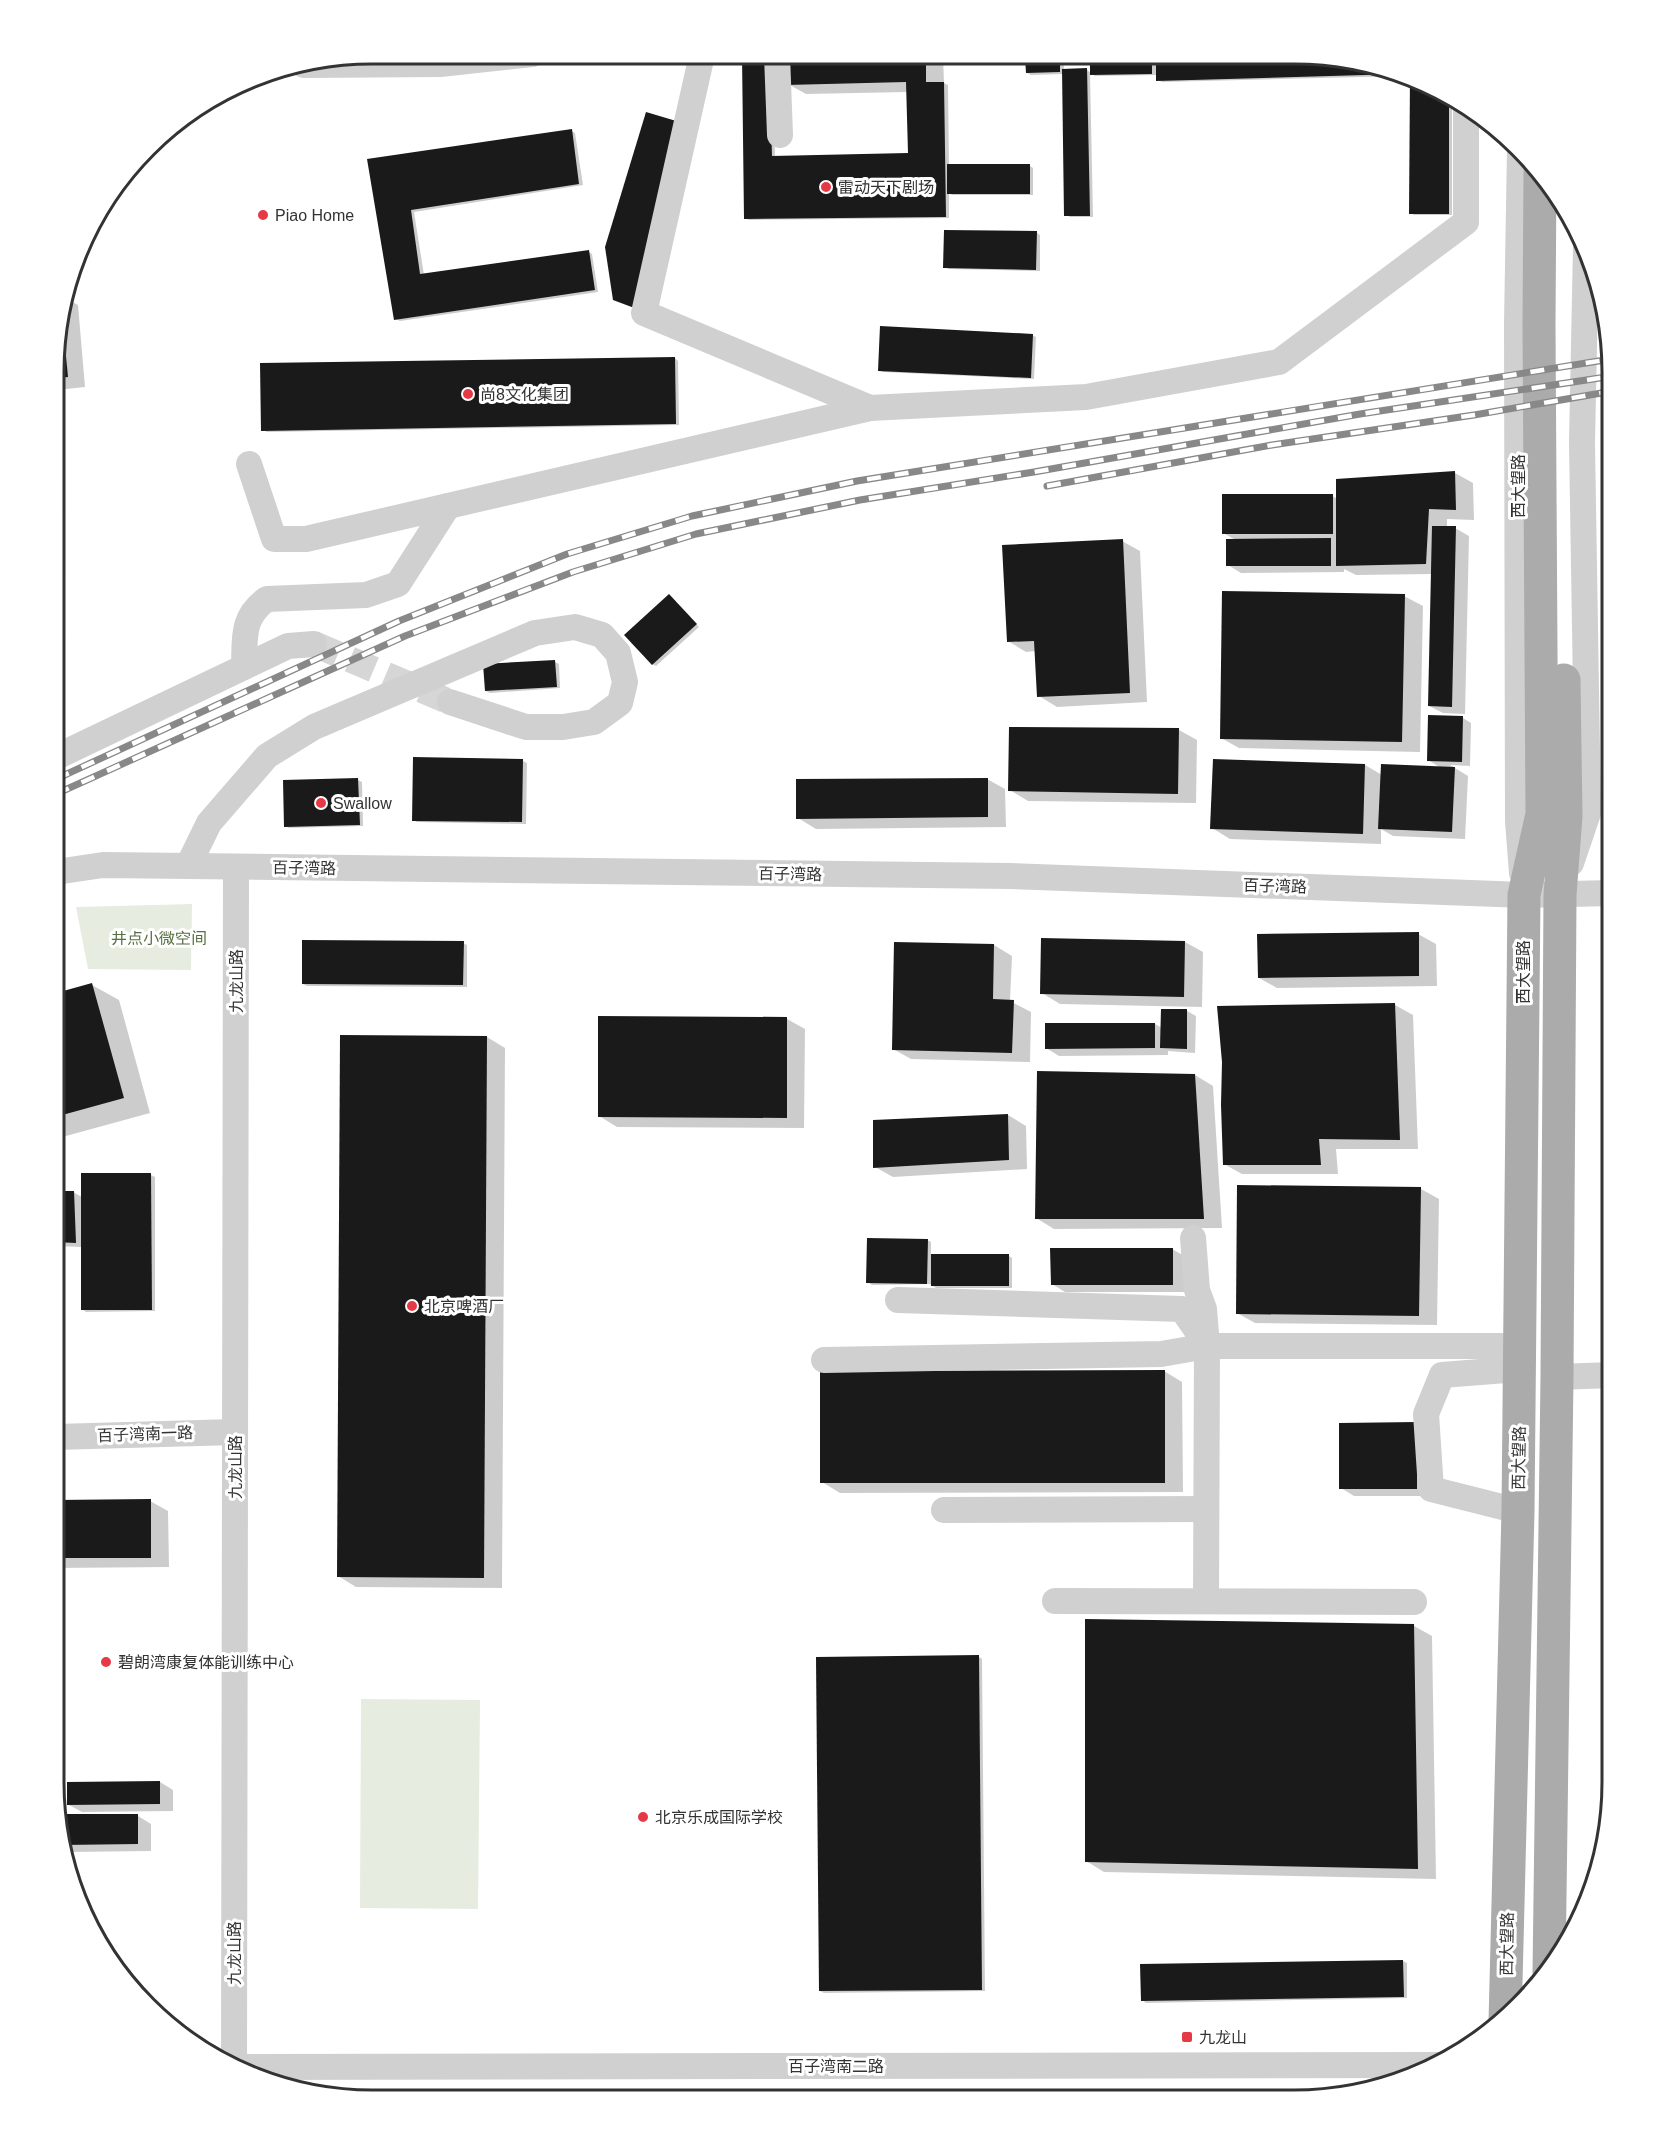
<svg xmlns="http://www.w3.org/2000/svg" width="1667" height="2155" font-family="Arial,'Noto Sans SC',sans-serif">
<rect width="100%" height="100%" fill="#fff"/>
<g fill="#e6ecdf">
<path d="M192 904 191 970 88 969 76 907Z"/>
<path d="M361 1699 480 1700 478 1909 360 1908Z"/>
</g>
<g fill="#0003">
<path d="M772 55 775 157 909 154 908 92 806 94 788 84 787 55 943 56 944 83 948 85 949 166H1030L1033 168V195H952L949 193V218L749 220 745 218Z"/>
<path d="M1027 56H1063L1064 70H1087L1091 73 1151 58 1157 62V56L1337 57 1403 76 1162 82 1158 80V75L1095 76 1090 73 1093 217H1070L1066 215 1063 74 1031 75 1027 73Z"/>
<path d="M1411 77 1452 99V215H1414L1411 213Z"/>
<path d="M571 131 575 133 583 185 414 212 424 275 589 252 592 254 598 292 400 321 396 319 369 160Z"/>
<path d="M1037 233 1040 235V271L949 269 945 267Z"/>
<path d="M67 299 78 305 85 387 57 390V330Z"/>
<path d="M1032 335 1036 337 1034 379 883 372 879 370Z"/>
<path d="M675 358 678 361 679 425 267 432 263 430Z"/>
<path d="M1455 473 1473 483 1474 520 1447 519V528H1455L1469 536 1465 714 1443 713 1429 706 1432 574 1356 575 1344 569V572L1241 573 1228 565 1236 540 1223 533 1332 496 1338 499Z"/>
<path d="M1122 541 1140 551 1147 702 1057 707 1039 696 1036 651 1026 652 1008 641Z"/>
<path d="M669 596 699 627 656 666 652 664Z"/>
<path d="M1404 596 1423 606 1420 752 1239 748 1221 738Z"/>
<path d="M555 662 559 664 560 688 490 693 486 691Z"/>
<path d="M1463 718 1471 723 1470 766 1450 765 1468 776 1465 839 1393 836 1381 829V844L1230 839 1212 828 1214 760 1365 765 1382 775 1441 768 1428 760Z"/>
<path d="M1179 730 1197 740 1196 803 1028 801 1010 790Z"/>
<path d="M523 761 527 763 526 824 417 822 414 820Z"/>
<path d="M987 779 1005 789 1006 827 816 829 798 818Z"/>
<path d="M358 780 362 782 363 826 289 828 285 826Z"/>
<path d="M1418 934 1436 944 1437 986 1277 988 1259 978Z"/>
<path d="M1185 942 1203 952 1202 1007 1060 1004 1042 993Z"/>
<path d="M463 943 467 945V987L307 986 303 984Z"/>
<path d="M994 945 1012 956 1010 1001 1031 1012 1030 1062 911 1059 893 1049Z"/>
<path d="M92 985 119 1000 150 1113 55 1139 56 995Z"/>
<path d="M1395 1005 1413 1015 1418 1149H1336L1338 1174H1242L1224 1164V1062L1219 1008Z"/>
<path d="M1187 1011 1196 1016 1195 1053 1168 1051V1055L1059 1056 1046 1048 1155 1024 1162 1028Z"/>
<path d="M787 1019 805 1029 804 1128 617 1127 599 1116Z"/>
<path d="M487 1037 505 1048 502 1588 356 1587 338 1576Z"/>
<path d="M1195 1075 1213 1086 1222 1228 1054 1229 1036 1218Z"/>
<path d="M1008 1115 1026 1126 1027 1169 893 1177 875 1167Z"/>
<path d="M151 1175 155 1177V1311L86 1312 82 1309V1247L55 1246V1192H73L82 1197Z"/>
<path d="M1421 1189 1439 1199 1437 1325 1255 1323 1237 1313Z"/>
<path d="M927 1240 931 1242V1256H1009L1012 1258V1288H936L930 1284 872 1285 868 1282Z"/>
<path d="M1172 1249 1186 1257V1292H1065L1052 1284Z"/>
<path d="M1164 1371 1182 1382 1183 1492 840 1493 822 1482Z"/>
<path d="M1417 1424 1430 1496H1354L1341 1488Z"/>
<path d="M55 1501H150L168 1511 169 1567 54 1568Z"/>
<path d="M1414 1626 1432 1636 1436 1879 1104 1872 1086 1861Z"/>
<path d="M979 1657 982 1659 985 1991 824 1993 820 1991Z"/>
<path d="M160 1782 173 1790V1811L82 1812 69 1805Z"/>
<path d="M58 1815 138 1816 151 1824V1851L68 1852 63 1849Z"/>
<path d="M1403 1961 1407 1963V1998L1146 2003 1142 2000Z"/>
</g>
<g fill="#1a1a1a">
<path d="M742 55H769L772 156 908 153 906 82 786 85V55L926 56V82H944L946 217 744 219Z"/>
<path d="M1025 56H1060V72L1026 73Z"/>
<path d="M1156 56 1337 57 1399 74 1156 81Z"/>
<path d="M1152 57V74L1090 75V58Z"/>
<path d="M1087 68 1090 216H1064L1062 69Z"/>
<path d="M1410 76 1416 78 1449 97V214H1409Z"/>
<path d="M646 112 683 123 637 309 613 300 605 247Z"/>
<path d="M572 129 579 184 411 210 420 274 589 250 595 290 394 320 367 159Z"/>
<rect x="947" y="164" width="83" height="30"/>
<path d="M944 230 1037 231 1036 270 943 268Z"/>
<path d="M62 315 68 377 57 378V330Z"/>
<path d="M880 326 1033 334 1031 378 878 371Z"/>
<path d="M675 357 676 424 261 431 260 363Z"/>
<path d="M1455 471 1456 510 1429 509 1426 564 1336 566V479Z"/>
<rect x="1222" y="494" width="111" height="40"/>
<path d="M1432 526H1456L1452 707 1428 706Z"/>
<path d="M1331 538V566H1226V539Z"/>
<path d="M1123 539 1130 693 1037 697 1034 641 1007 642 1002 545Z"/>
<path d="M1222 591 1405 594 1402 742 1220 739Z"/>
<path d="M669 594 697 624 652 665 624 635Z"/>
<path d="M555 660 557 687 485 691 483 664Z"/>
<path d="M1428 715 1463 716 1462 762 1427 761Z"/>
<path d="M1009 727 1179 728 1178 794 1008 791Z"/>
<path d="M413 757 523 759 522 822 412 821Z"/>
<path d="M1213 759 1365 764 1363 834 1210 829Z"/>
<path d="M1381 764 1455 767 1452 832 1378 829Z"/>
<path d="M358 778 360 825 284 827 283 780Z"/>
<path d="M988 778V817L796 819V779Z"/>
<path d="M1419 932V976L1258 978 1257 934Z"/>
<path d="M1041 938 1185 941 1184 997 1040 994Z"/>
<path d="M302 940 464 941 463 985 302 984Z"/>
<path d="M894 942 994 944 993 999 1014 1000 1012 1053 892 1050Z"/>
<path d="M92 983 124 1098 55 1117 56 993Z"/>
<path d="M1395 1003 1400 1140 1319 1139 1321 1165H1223L1221 1105 1222 1062 1217 1006Z"/>
<path d="M1161 1009H1187V1049L1160 1048Z"/>
<path d="M598 1016 787 1017V1118L598 1117Z"/>
<path d="M1045 1023H1155V1048L1045 1049Z"/>
<path d="M340 1035 487 1036 484 1578 337 1577Z"/>
<path d="M1037 1071 1195 1074 1204 1219H1035Z"/>
<path d="M1008 1114 1009 1160 873 1168V1120Z"/>
<path d="M81 1173H151L152 1310H81Z"/>
<path d="M1237 1185 1421 1187 1419 1316 1236 1314Z"/>
<path d="M55 1191H74L76 1243 55 1242Z"/>
<path d="M867 1238 928 1239 927 1284 866 1283Z"/>
<path d="M1050 1248H1173V1285H1051Z"/>
<rect x="931" y="1254" width="78" height="32"/>
<path d="M1165 1370V1483H820V1371Z"/>
<path d="M1417 1422V1489H1339V1423Z"/>
<path d="M151 1499V1558H54L55 1500Z"/>
<path d="M1085 1619 1414 1624 1418 1869 1085 1862Z"/>
<path d="M979 1655 982 1990 819 1991 816 1657Z"/>
<path d="M160 1781V1804L67 1805V1782Z"/>
<path d="M58 1814H138V1844L62 1845Z"/>
<path d="M1403 1960 1404 1997 1141 2001 1140 1964Z"/>
</g>
<g fill="none" stroke-linecap="round" stroke-linejoin="round">
<path stroke="#d6d6d6" stroke-width="26" stroke-dasharray="26 13" stroke-linecap="butt" d="M314 644 450 702"/>
<g stroke="#d0d0d0" stroke-width="26">
<path d="M702 55 644 313 870 408 1086 397 1279 362 1466 222V107"/>
<path d="M777 55 780 135"/>
<path d="M304 65 440 64 532 54"/>
<path d="M1520 149 1517 324 1518 821 1522 873"/>
<path d="M249 464 274 539H306L870 408"/>
<path d="M244 667C245 639 241 617 267 599L366 595 398 584 448 506"/>
<path d="M56 757 288 646 314 644"/>
<path d="M1571 863 1588 813 1582 443 1586 246"/>
<path d="M188 866 209 823 267 756 314 727 535 633 575 627 602 635 618 653 625 682 620 703 594 722 563 727H526L450 702"/>
<path d="M56 872 103 865 1010 876 1524 895 1613 893"/>
<path d="M1193 1238 1197 1290 1204 1309 1207 1346 1206 1601"/>
<path d="M898 1300 1182 1309 1207 1345"/>
<path d="M824 1360 1161 1354 1207 1346H1520"/>
<path d="M1557 1377 1613 1375"/>
<path d="M55 1437 235 1432"/>
<path d="M944 1510 1206 1509"/>
<path d="M1518 1511 1431 1489 1426 1414 1442 1375 1519 1369"/>
<path d="M1055 1601 1414 1602"/>
<path d="M232 2067 1440 2065"/>
<path d="M234 2068 236 867"/>
</g>
<g stroke="#ababab" stroke-width="33">
<path d="M1549 1972 1557 1377 1560 895 1566 816 1564 680"/>
<path d="M1505 2022 1518 1511 1524 895 1542 814 1539 325 1540 172"/>
</g>
<defs>
<g id="rail">
<path d="M1047 486 1272 445 1474 415 1613 391"/>
<path d="M56 779 399 621 567 554 692 516 857 481 1611 359"/>
<path d="M56 794 405 636 573 572 696 534 860 500 1034 472 1360 414 1613 376"/>
</g>
</defs>
<use href="#rail" stroke="#888" stroke-width="7"/>
<use href="#rail" stroke="#fff" stroke-width="4.5" stroke-dasharray="14" stroke-linecap="butt"/>
</g>
<g fill="#e63946" stroke="#fff" stroke-width="2">
<circle cx="826" cy="187" r="6"/>
<circle cx="263" cy="215" r="6"/>
<circle cx="468" cy="394" r="6"/>
<circle cx="321" cy="803" r="6"/>
<circle cx="412" cy="1306" r="6"/>
<circle cx="106" cy="1662" r="6"/>
<circle cx="643" cy="1817" r="6"/>
<rect x="1181" y="2031" width="12" height="12" rx="3"/>
</g>
<g text-anchor="middle" dominant-baseline="central" stroke-width="6" stroke-linejoin="round" paint-order="stroke">
<g font-size="16" fill="#333" stroke="#fff" text-anchor="start">
<text x="838" y="187">雷动天下剧场</text>
<text x="275" y="215">Piao Home</text>
<text x="480" y="394">尚8文化集团</text>
<text x="333" y="803">Swallow</text>
<text x="424" y="1306">北京啤酒厂</text>
<text x="118" y="1662">碧朗湾康复体能训练中心</text>
<text x="655" y="1817">北京乐成国际学校</text>
<text x="1199" y="2037">九龙山</text>
</g>
<g font-size="16" fill="#333" stroke="#fff">
<text transform="translate(1518 486) rotate(-90)">西大望路</text>
<text transform="translate(304 868) rotate(1)">百子湾路</text>
<text transform="translate(790 874) rotate(1)">百子湾路</text>
<text transform="translate(1275 886) rotate(2)">百子湾路</text>
<text transform="translate(1523 972) rotate(-90)">西大望路</text>
<text transform="translate(236 981) rotate(-90)">九龙山路</text>
<text transform="translate(145 1434) rotate(-2)">百子湾南一路</text>
<text transform="translate(1519 1458) rotate(-89)">西大望路</text>
<text transform="translate(235 1467) rotate(-90)">九龙山路</text>
<text transform="translate(1507 1944) rotate(-89)">西大望路</text>
<text transform="translate(234 1953) rotate(-90)">九龙山路</text>
<text x="836" y="2066">百子湾南二路</text>
</g>
<g font-size="16" fill="#56703f" stroke="#fff">
<text x="159" y="938">井点小微空间</text>
</g>
</g>
<path d="M0 0H1667V2155H0ZM372 64H1294A308 308 0 0 1 1602 372V1782A308 308 0 0 1 1294 2090H372A308 308 0 0 1 64 1782V372A308 308 0 0 1 372 64Z" fill="#fff" fill-rule="evenodd"/>
<path fill="none" stroke="#333" stroke-width="3" d="M372 64H1294A308 308 0 0 1 1602 372V1782A308 308 0 0 1 1294 2090H372A308 308 0 0 1 64 1782V372A308 308 0 0 1 372 64Z"/>
</svg>
